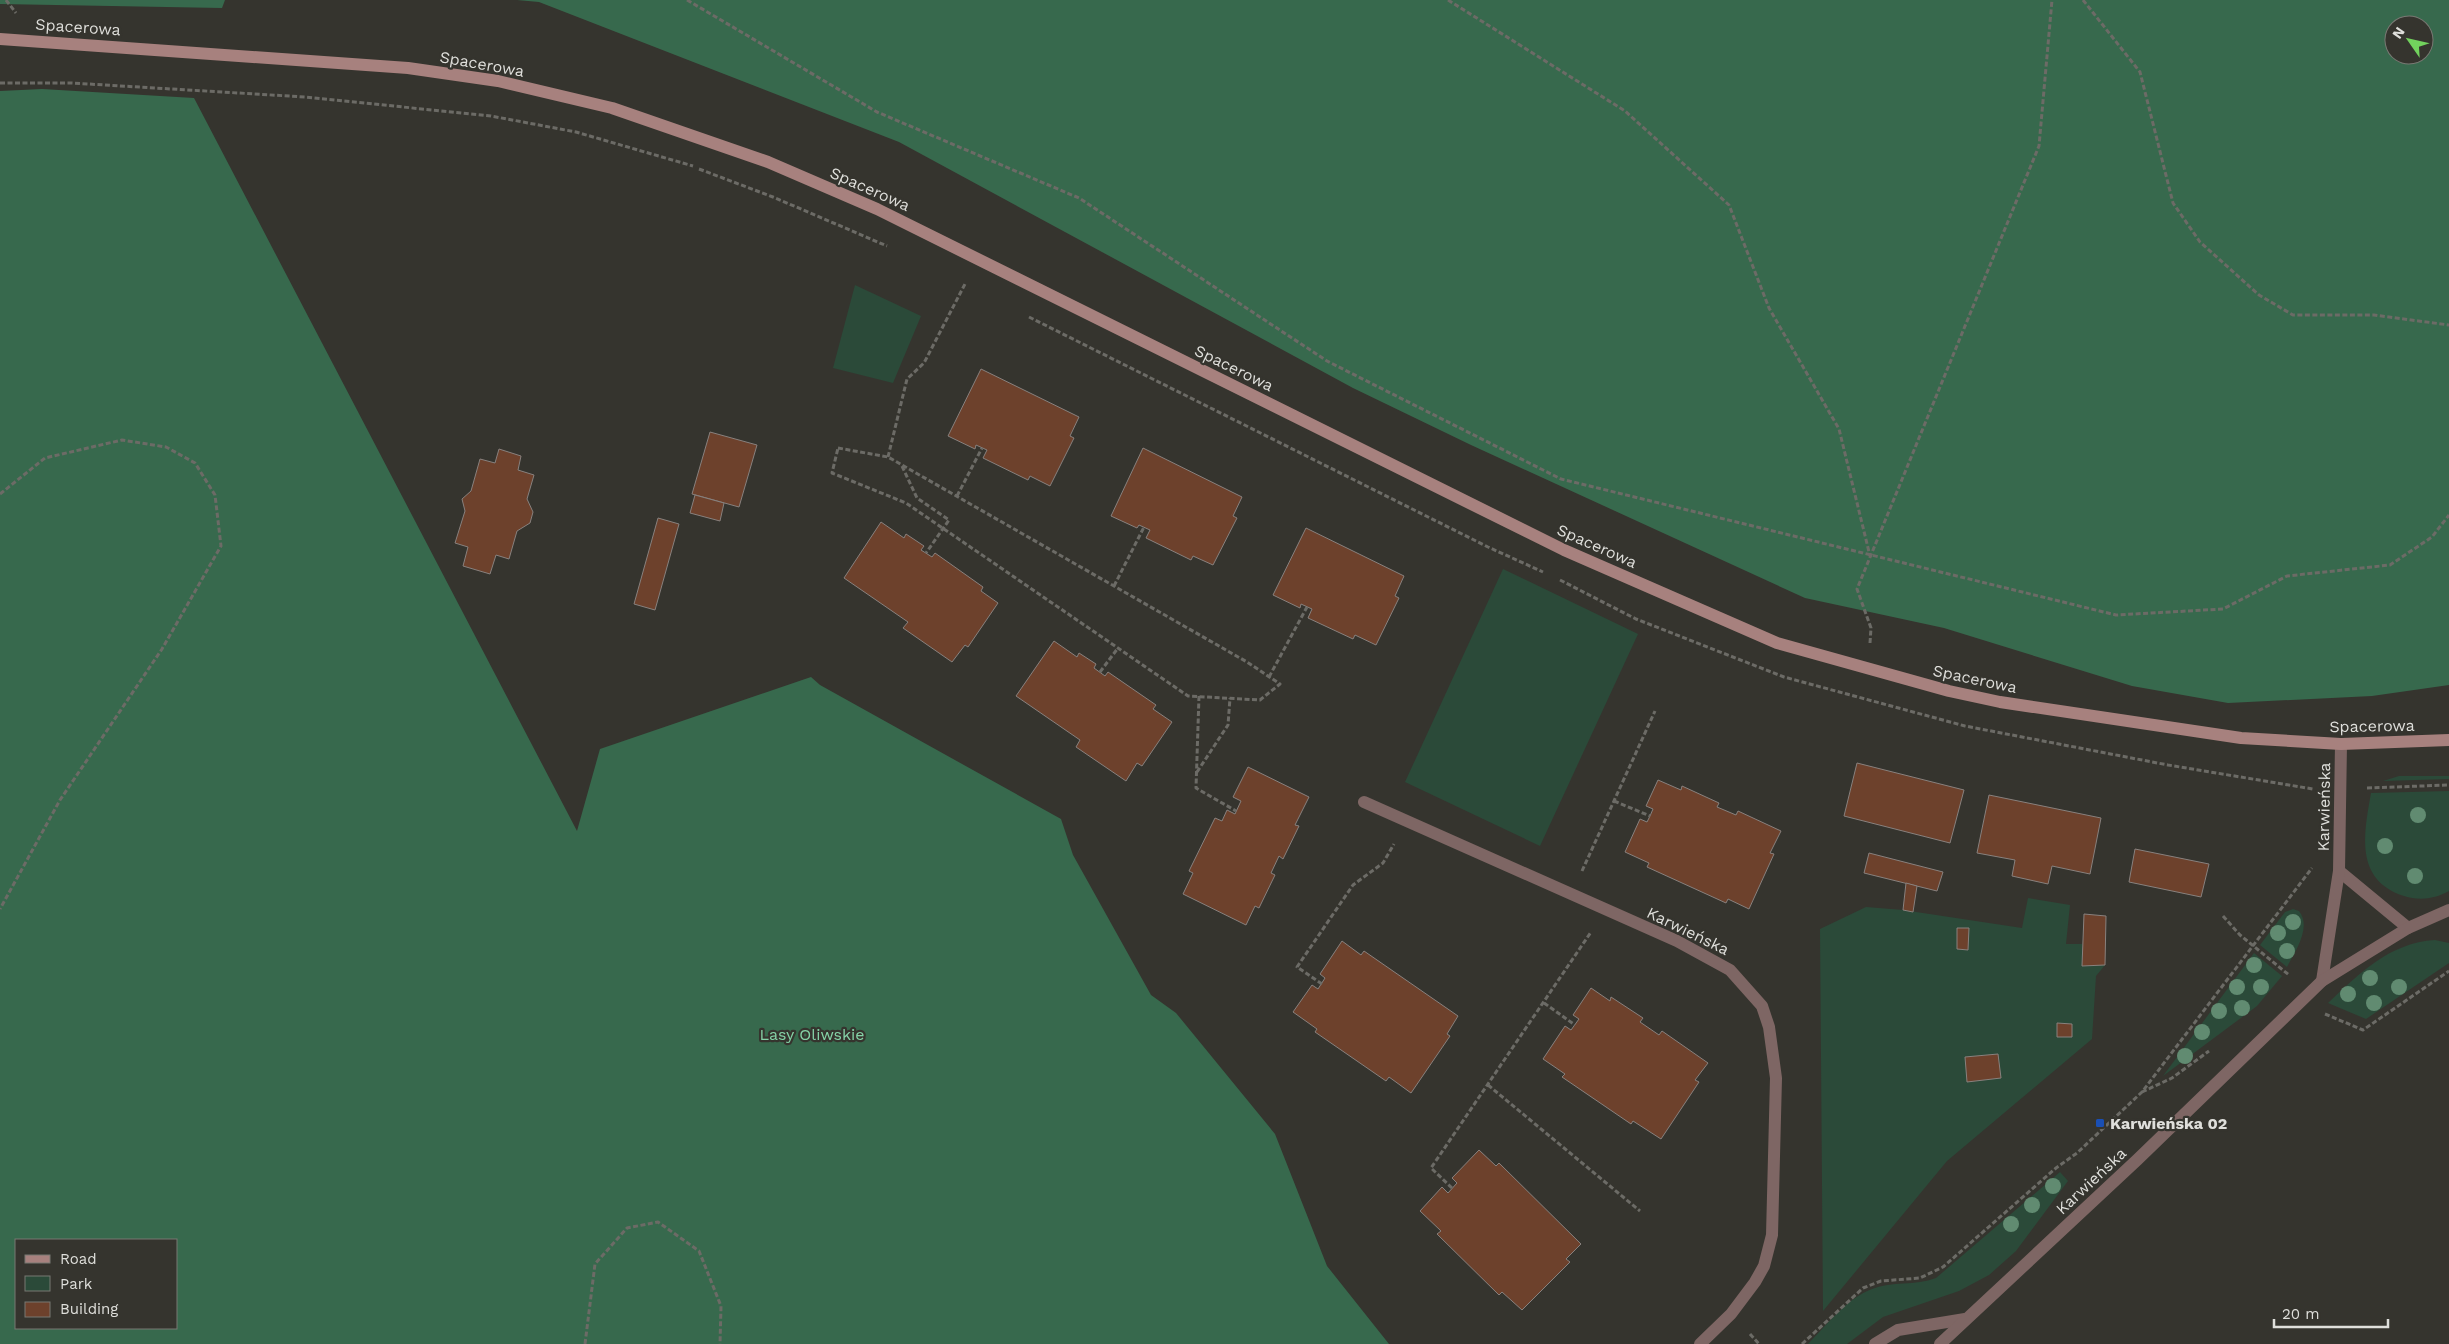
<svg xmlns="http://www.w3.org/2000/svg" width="2449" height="1344" font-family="'Work Sans',sans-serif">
<rect width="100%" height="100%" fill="#35342e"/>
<g fill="#2b4a39">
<path d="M855 285 921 316 893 383 833 368Z"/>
<path d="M1503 569 1638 634 1540 846 1405 782Z"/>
<path d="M2399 776H2449V779L2383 781Z"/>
<path d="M2449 791V891C2435 899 2419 901 2404 896 2354 880 2364 833 2371 793Z"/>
<path d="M2028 898 2070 905 2066 944H2082V965H2105L2096 976 2092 1039 1947 1161 1823 1311 1820 929 1866 907 1903 910 2022 928Z"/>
<path d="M2293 909 2299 911C2312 927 2295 952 2287 967L2260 945 2285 912Z"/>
<path d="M2435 940 2449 943V963L2366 1019 2328 1003C2360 973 2389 943 2435 940Z"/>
<path d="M2254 953 2282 976 2257 1006 2163 1076Z"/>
<path d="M2060 1172 2068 1181 2016 1251 1989 1275 1959 1291 1883 1317 1847 1344H1808C1826 1326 1847 1298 1872 1289 1892 1281 1915 1286 1936 1278Z"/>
</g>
<g fill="#37694d" fill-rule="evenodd">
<path d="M0 0H225L222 8 0 4Z"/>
<path d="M517 0H2449V685L2372 696 2228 703 2132 686 1944 628 1805 598 1471 445 1353 388 899 142 539 2ZM2394 25H2424V55H2394Z"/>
<path d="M42 89 194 98 577 831 600 749 811 677 820 685 1061 819 1073 855 1151 995 1176 1013 1275 1134 1327 1266 1389 1344H0V91ZM176 1240V1328H16V1240Z"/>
</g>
<g fill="#6d412c" stroke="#88817e">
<path d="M981 369 1079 417 1070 436 1074 438 1050 486 1030 476 1028 480 983 458 987 450 976 445 975 449 948 436Z"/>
<path d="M710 432 757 445 739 507 692 494Z"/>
<path d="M1143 448 1242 497 1233 516 1237 518 1213 565 1193 556 1191 560 1146 538 1150 530 1139 525 1137 528 1111 516Z"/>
<path d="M499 449 521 456 518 470 534 475 527 499 533 512 530 523 517 531 509 559 496 555 490 574 463 566 468 547 455 543 465 511 462 499 471 491 480 459 495 463Z"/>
<path d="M695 495 724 503 720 521 690 513Z"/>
<path d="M658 518 679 524 655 610 634 604Z"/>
<path d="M881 522 904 538 906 534 924 546 921 550 932 557 935 553 983 587 981 591 998 603 968 647 965 645 952 662 903 628 908 622 844 578Z"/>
<path d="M1306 528 1404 576 1395 596 1399 598 1376 645 1355 635 1353 639 1308 618 1312 609 1301 604 1300 608 1273 595Z"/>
<path d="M1054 641 1077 657 1079 653 1096 664 1094 668 1105 676 1108 672 1156 705 1153 709 1172 722 1142 766 1137 763 1126 781 1076 747 1080 740 1016 696Z"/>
<path d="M1857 763 1964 790 1950 843 1844 816Z"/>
<path d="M1248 767 1309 797 1295 825 1299 826 1283 859 1279 856 1271 873 1275 875 1259 908 1255 906 1246 925 1183 894 1193 873 1189 871 1215 818 1222 821 1227 810 1235 814 1241 801 1233 797Z"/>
<path d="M1658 780 1681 790 1682 786 1719 803 1717 807 1736 815 1738 811 1781 831 1770 853 1774 854 1749 909 1728 899 1726 903 1647 867 1649 863 1625 852 1640 819 1647 822 1650 816 1653 809 1646 806Z"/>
<path d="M1989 795 2101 818 2090 874 2052 866 2048 884 2012 876 2015 860 1977 853Z"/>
<path d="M2135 849 2209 864 2201 897 2129 882Z"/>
<path d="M1869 853 1943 872 1937 891 1864 873Z"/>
<path d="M1906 883 1917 886 1913 912 1903 910Z"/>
<path d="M2084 914 2106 916 2105 965 2082 966Z"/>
<path d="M1957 928H1969L1968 950 1957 949Z"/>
<path d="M1342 941 1361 955 1364 951 1458 1016 1447 1034 1450 1036 1411 1093 1389 1077 1386 1081 1315 1032 1317 1029 1293 1012 1312 985 1318 989 1325 978 1320 974Z"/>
<path d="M1591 988 1610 1001 1611 997 1643 1018 1640 1022 1659 1035 1662 1031 1708 1063 1695 1080 1699 1082 1661 1139 1633 1121 1631 1124 1562 1077 1565 1074 1543 1059 1565 1026 1571 1030 1579 1019 1573 1015Z"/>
<path d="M2057 1023 2072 1024V1037H2057Z"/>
<path d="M1998 1054 2001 1078 1967 1082 1965 1057Z"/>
<path d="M1479 1150 1496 1166 1499 1163 1581 1244 1566 1259 1570 1262 1522 1310 1502 1292 1499 1295 1437 1234 1441 1231 1420 1211 1442 1187 1448 1193 1457 1183 1452 1178Z"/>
</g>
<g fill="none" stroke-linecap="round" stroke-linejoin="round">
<g stroke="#6c6b66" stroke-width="3" stroke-dasharray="5 2.5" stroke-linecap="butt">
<path d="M6 0 16 13"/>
<path d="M687 0 877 112 1079 198 1327 361 1561 479 2116 615 2223 609 2287 576 2390 565 2432 537 2449 515"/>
<path d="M1448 0 1625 111 1729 205 1769 308 1839 429 1870 556"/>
<path d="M2083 0 2140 72 2173 203 2200 242 2259 295 2293 315H2374L2449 325"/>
<path d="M0 83H72L305 97 491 116 576 132 693 166"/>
<path d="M699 169 773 197 887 246"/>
<path d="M1029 317 1488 547 1543 572"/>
<path d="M838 448 888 457 1247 662 1280 684 1260 700 1188 696 906 503 832 473Z"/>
<path d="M888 457 907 379 924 363 965 284"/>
<path d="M902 466 917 498 949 520 926 553"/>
<path d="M0 494 45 458 122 440 166 447 195 463 215 495 221 546 162 649 60 800 0 909"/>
<path d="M957 496 982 448"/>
<path d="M1560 580 1636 619 1784 677 1965 726 2168 765 2313 789"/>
<path d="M1114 586 1144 527"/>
<path d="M1870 643 1871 628 1857 589 2039 146 2052 0"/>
<path d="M1100 672 1118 648"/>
<path d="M1269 677 1307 607"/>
<path d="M1199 696 1196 788 1236 811"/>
<path d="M1197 772 1228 725 1230 698"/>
<path d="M2367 788 2449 785"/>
<path d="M1614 801 1650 816"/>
<path d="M1582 871 1655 711"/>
<path d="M2223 916 2240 935 2289 975"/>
<path d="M1322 984 1297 967 1353 885 1383 863 1394 844"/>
<path d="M1544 1003 1575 1025"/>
<path d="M2325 1014 2363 1030 2449 971"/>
<path d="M1488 1085 1640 1211"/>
<path d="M2142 1092 2172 1078 2209 1051"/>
<path d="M1452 1188 1431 1168 1591 932"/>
<path d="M1750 1334 1759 1344"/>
<path d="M585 1344 595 1264 627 1228 658 1222 699 1251 721 1306 720 1344"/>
<path d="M1802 1344 1863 1288 1881 1281 1920 1278 1943 1267 2056 1168 2077 1153 2142 1092 2312 868"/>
</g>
<path stroke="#7e6664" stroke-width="12" d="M1364 802 1677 941 1730 970 1762 1006 1769 1027 1776 1078 1772 1235 1764 1266 1755 1282 1731 1314 1700 1344"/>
<g stroke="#7e6664" stroke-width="12">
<path d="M2339 871 2408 928"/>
<path d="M2322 981 2339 871 2341 744"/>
<path d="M1875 1344 1898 1330 1965 1319"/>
<path d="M1940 1344 2137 1160 2322 981 2408 928 2449 910"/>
</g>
<path stroke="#a7817e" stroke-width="12" d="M0 39 408 68 498 81 612 108 768 162 877 209 1564 550 1777 643 1949 691 2000 702 2241 738 2341 744 2449 740"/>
</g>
<g fill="#618b71">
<circle cx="2418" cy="815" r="8"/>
<circle cx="2385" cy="846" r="8"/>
<circle cx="2415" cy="876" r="8"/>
<circle cx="2293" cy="922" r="8"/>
<circle cx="2278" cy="933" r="8"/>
<circle cx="2287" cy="951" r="8"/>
<circle cx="2254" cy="965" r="8"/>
<circle cx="2370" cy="978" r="8"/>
<circle cx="2237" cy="987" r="8"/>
<circle cx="2261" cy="987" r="8"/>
<circle cx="2399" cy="987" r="8"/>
<circle cx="2348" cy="994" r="8"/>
<circle cx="2374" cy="1003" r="8"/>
<circle cx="2242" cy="1008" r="8"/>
<circle cx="2219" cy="1011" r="8"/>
<circle cx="2202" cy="1032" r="8"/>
<circle cx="2185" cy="1056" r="8"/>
<circle cx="2053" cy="1186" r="8"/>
<circle cx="2032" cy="1205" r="8"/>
<circle cx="2011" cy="1224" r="8"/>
</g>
<rect fill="#1a4fb4" stroke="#35342e" stroke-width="2" x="2095" y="1118" width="10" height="10" rx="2.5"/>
<g text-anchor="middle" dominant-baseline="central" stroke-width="4.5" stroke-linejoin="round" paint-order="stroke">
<g font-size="16" fill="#dfdfdb" stroke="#35342e">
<text transform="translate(78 27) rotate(4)">Spacerowa</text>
<text transform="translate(482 64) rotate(10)">Spacerowa</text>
<text transform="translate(870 189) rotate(24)">Spacerowa</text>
<text transform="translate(1234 368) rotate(26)">Spacerowa</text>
<text transform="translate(1597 546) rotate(24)">Spacerowa</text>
<text transform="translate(1975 679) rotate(12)">Spacerowa</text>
<text transform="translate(2372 726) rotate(-1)">Spacerowa</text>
<text transform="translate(2324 807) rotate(-89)">Karwieńska</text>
<text transform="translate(1688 931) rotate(26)">Karwieńska</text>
<text transform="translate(2091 1181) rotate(-43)">Karwieńska</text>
</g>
<g font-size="16" fill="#85d3a7" stroke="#35342e">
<text x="812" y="1034">Lasy Oliwskie</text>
</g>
<g font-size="16" font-weight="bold" fill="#dfdfdb" stroke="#35342e" text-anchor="start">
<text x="2110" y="1123">Karwieńska 02</text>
</g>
</g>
<rect x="15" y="1239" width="162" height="90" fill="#35342e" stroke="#797873"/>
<rect x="25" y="1255" width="25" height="8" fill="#a7817e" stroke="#797873"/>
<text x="60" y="1264" font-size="15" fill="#dfdfdb">Road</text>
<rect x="25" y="1276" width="25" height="15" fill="#2b4a39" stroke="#797873"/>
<text x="60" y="1289" font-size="15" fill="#dfdfdb">Park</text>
<rect x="25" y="1302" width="25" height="15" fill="#6d412c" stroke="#797873"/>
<text x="60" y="1314" font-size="15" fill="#dfdfdb">Building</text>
<g transform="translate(2409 40) rotate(304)"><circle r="24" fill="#35342e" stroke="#797873"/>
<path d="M0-4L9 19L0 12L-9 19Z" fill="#72d25d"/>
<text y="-8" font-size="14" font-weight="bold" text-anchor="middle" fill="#dfdfdb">N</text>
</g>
<path d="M2274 1319v8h114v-8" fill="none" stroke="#dfdfdb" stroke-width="2.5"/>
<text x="2282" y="1319" font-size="15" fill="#dfdfdb" stroke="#35342e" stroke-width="4" paint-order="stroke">20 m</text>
</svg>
